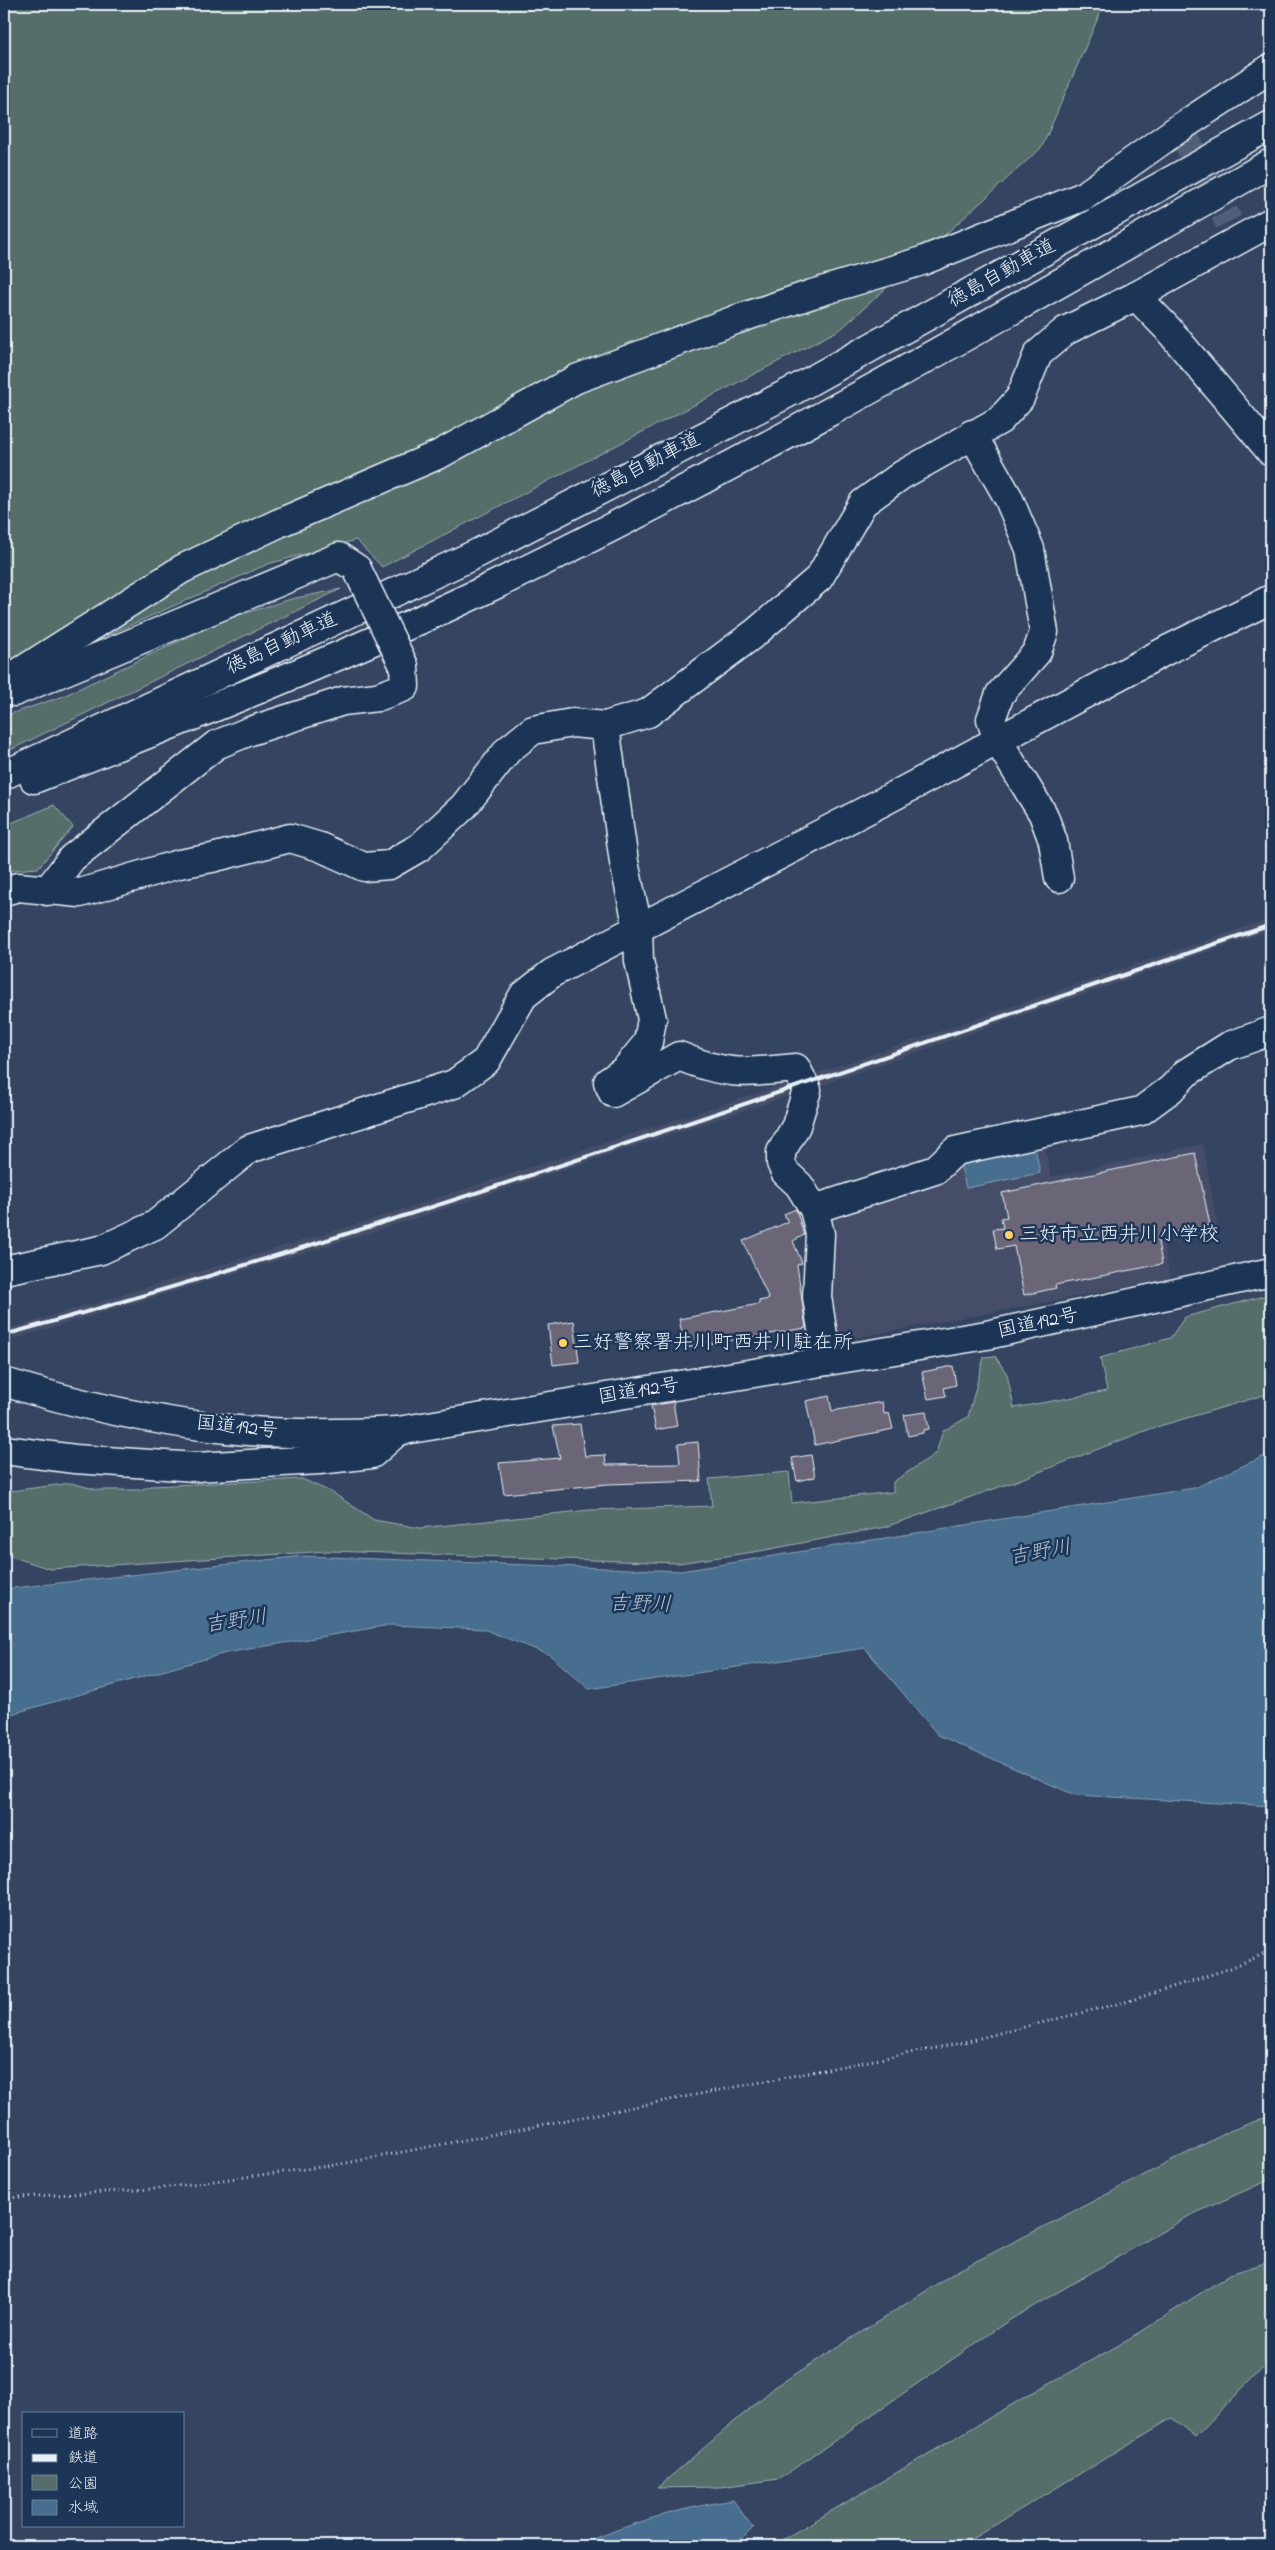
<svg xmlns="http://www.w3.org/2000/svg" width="1275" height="2550" font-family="'Indie Flower','Klee One',sans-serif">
<rect width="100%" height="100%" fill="#344461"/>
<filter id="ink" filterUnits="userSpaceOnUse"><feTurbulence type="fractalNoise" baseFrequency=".02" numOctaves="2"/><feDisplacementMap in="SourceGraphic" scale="10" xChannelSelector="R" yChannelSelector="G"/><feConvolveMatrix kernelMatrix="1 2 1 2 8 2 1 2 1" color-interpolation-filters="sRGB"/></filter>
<g filter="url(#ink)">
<g fill="#444e68">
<path d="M1271 918V930L807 1090 374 1232 4 1342V1330L370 1220 802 1078Z"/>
<path d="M1043 1136 1051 1177 1203 1144 1218 1230 1163 1241 1170 1279 833 1342 827 1211 961 1155Z"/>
</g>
<g fill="#556e6b" stroke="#9eb0b2">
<path d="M4 4H1104L1042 147 841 329 382 567 356 540 268 564 4 681Z"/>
<path d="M341 589 4 753V716L61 697 226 619 291 599Z"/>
<path d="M54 805 73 827 38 868 4 871V826Z"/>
<path d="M1271 1294V1393L1150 1429 1011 1483 885 1527 760 1551 679 1563 329 1551 50 1569 4 1554V1492L71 1483 98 1490H140L151 1486 302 1479 333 1493 374 1520 420 1528 590 1510 712 1506 709 1479 789 1472 792 1503 893 1492V1482L936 1453 943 1431 968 1417 984 1357 995 1356 1007 1374 1014 1408 1107 1391 1100 1358 1170 1338 1185 1317Z"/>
<path d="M1271 2115V2179L1189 2216 1008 2321 779 2479 720 2487 657 2488 775 2387 959 2270 1230 2131Z"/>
<path d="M1271 2261V2359L1195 2437 1172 2418 960 2546H772L1030 2394 1130 2339 1230 2274Z"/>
</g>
<g fill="#476e8e" stroke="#87a2b8">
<path d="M1034 1142 1040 1173 966 1188 959 1158Z"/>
<path d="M1271 1453V1806L1075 1795 938 1735 865 1648 589 1689 550 1655 483 1629 390 1625 226 1653 4 1716V1589L303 1556 681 1571 1194 1488Z"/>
<path d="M733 2500 753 2528 735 2546H578C626 2524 680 2508 733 2500Z"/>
</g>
<g fill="#6b6677" stroke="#e8f1f8">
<path d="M1195 1153 1210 1225 1157 1236 1162 1264 1055 1285 1056 1288 1024 1295 1014 1246 997 1249 993 1229 1003 1228 1001 1218 1007 1217 1002 1193Z"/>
<path d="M796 1209 804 1235 793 1241 802 1263 797 1265 806 1328 685 1348 679 1319 759 1304V1301L769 1299 743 1241 788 1222 784 1214Z"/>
<path d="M574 1321 579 1362 553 1365 548 1325Z"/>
<path d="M953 1366 956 1385 944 1388 946 1396 928 1399 922 1372Z"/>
<path d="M829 1396 832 1411 882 1402 884 1414 889 1413 893 1429 815 1445 806 1401Z"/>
<path d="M673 1402 677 1426 656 1430 651 1406Z"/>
<path d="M926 1412 929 1429 923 1430V1433L908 1436 904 1415Z"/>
<path d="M580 1424 585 1456 605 1455 606 1465 680 1464 678 1444 698 1442 701 1481 608 1484 504 1494 499 1463 560 1458 553 1426Z"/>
<path d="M811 1455 815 1477 797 1481 792 1458Z"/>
</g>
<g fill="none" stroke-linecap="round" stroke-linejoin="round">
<path stroke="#4f5e78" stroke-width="28" stroke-dasharray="28 14" stroke-linecap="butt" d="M1185 138 1229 222"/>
<defs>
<g id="minor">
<path d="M1136 296 1168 329 1271 452"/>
<path d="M972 434 1008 497 1030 549 1044 632 1037 652 1000 694 991 719 998 741 1043 814 1053 841 1059 878"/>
<path d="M4 682 182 569 279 523 440 454 576 379 735 320 812 294 922 261 1084 196 1178 129 1271 68"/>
<path d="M14 692 339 557 357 569"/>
<path d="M605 726 624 862 638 928 639 961 652 1019 648 1042 625 1070 608 1082 613 1093 679 1056C727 1076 745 1073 796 1068L807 1090 796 1126 781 1152V1163L785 1172 799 1185 814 1209 820 1234 817 1297 827 1361"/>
<path d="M4 891 18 887 80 893 179 864 212 858 290 838 320 847 364 867 389 865 420 847 464 806 508 750 533 730 572 723 605 726 648 713 755 633 819 578 863 503 902 475 1000 420 1020 398 1038 354 1065 331 1136 296 1271 222"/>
<path d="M47 891 72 858 216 745 250 731 343 701 377 697 405 687 404 666"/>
<path d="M814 1209 935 1170 955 1151 1141 1111 1171 1089 1186 1073 1229 1046 1271 1031"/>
<path d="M4 1270 101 1250 155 1225 249 1149 454 1084 486 1061 523 996 552 973 886 800 1169 649 1271 599"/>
<path d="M4 1450 75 1459 196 1467 319 1460 372 1454 398 1431"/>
</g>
<g id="highway">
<path d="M4 775 478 553 796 389 1271 125"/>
<path d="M34 779C189 718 345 657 495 585 761 457 1015 308 1271 163"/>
<path d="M4 1382C76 1404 152 1421 227 1429 284 1435 341 1434 398 1431L987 1335 1271 1272"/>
</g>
</defs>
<use href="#minor" stroke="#e8f1f8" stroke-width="31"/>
<use href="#highway" stroke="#e8f1f8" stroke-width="31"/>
<path stroke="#e8f1f8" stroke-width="3" stroke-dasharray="1 4" stroke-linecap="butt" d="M4 2198 154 2189 336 2165 956 2044 1129 2001 1228 1969 1271 1951"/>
<use href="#minor" stroke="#1d3557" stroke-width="28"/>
<use href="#highway" stroke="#1d3557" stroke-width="28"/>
<path stroke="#e8f1f8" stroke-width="4" d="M4 1335C432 1217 851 1067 1271 925"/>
<defs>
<path id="minor-bridge" d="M357 569 404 666"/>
</defs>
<use href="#minor-bridge" stroke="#e8f1f8" stroke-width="31" stroke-linecap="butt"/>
<use href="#minor-bridge" stroke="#1d3557" stroke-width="28"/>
</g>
</g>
<g fill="#ffd166" stroke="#1d3557" stroke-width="2">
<circle cx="1009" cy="1235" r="5"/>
<circle cx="563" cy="1343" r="5"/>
</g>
<g text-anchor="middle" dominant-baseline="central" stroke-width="5" stroke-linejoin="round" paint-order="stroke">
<g font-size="20" fill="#e8f1f8" stroke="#1d3557">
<text transform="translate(1002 274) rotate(-29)">徳島自動車道</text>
<text transform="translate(646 466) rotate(-27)">徳島自動車道</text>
<text transform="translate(282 644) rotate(-25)">徳島自動車道</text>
<text transform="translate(1038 1324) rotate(-12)">国道192号</text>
<text transform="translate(639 1392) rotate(-9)">国道192号</text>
<text transform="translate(237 1428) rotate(6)">国道192号</text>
</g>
<g font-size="20" fill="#e8f1f8" stroke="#1d3557" text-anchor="start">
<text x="1019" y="1235">三好市立西井川小学校</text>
<text x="573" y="1343">三好警察署井川町西井川駐在所</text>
</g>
<g font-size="21" font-style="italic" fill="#b0c3d3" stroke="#1d3557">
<text transform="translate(1040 1553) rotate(-10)">吉野川</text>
<text transform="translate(640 1605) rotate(1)">吉野川</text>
<text transform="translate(236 1622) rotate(-8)">吉野川</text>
</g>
</g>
<rect width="1275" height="2550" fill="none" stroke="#1d3557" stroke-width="20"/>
<rect x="10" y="10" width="1255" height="2530" fill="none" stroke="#e8f1f8" stroke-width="2" filter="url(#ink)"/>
<rect x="22" y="2412" width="162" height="115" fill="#1d3557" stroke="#6e8097"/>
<rect x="32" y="2429" width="25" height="8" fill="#1d3557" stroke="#6e8097"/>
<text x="68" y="2438" font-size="15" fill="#e8f1f8">道路</text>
<rect x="32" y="2454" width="25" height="8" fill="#e8f1f8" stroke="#6e8097"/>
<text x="68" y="2462" font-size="15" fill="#e8f1f8">鉄道</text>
<rect x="32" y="2475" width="25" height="15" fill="#556e6b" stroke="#6e8097"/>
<text x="68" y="2488" font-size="15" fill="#e8f1f8">公園</text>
<rect x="32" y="2500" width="25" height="15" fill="#476e8e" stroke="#6e8097"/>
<text x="68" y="2512" font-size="15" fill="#e8f1f8">水域</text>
</svg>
